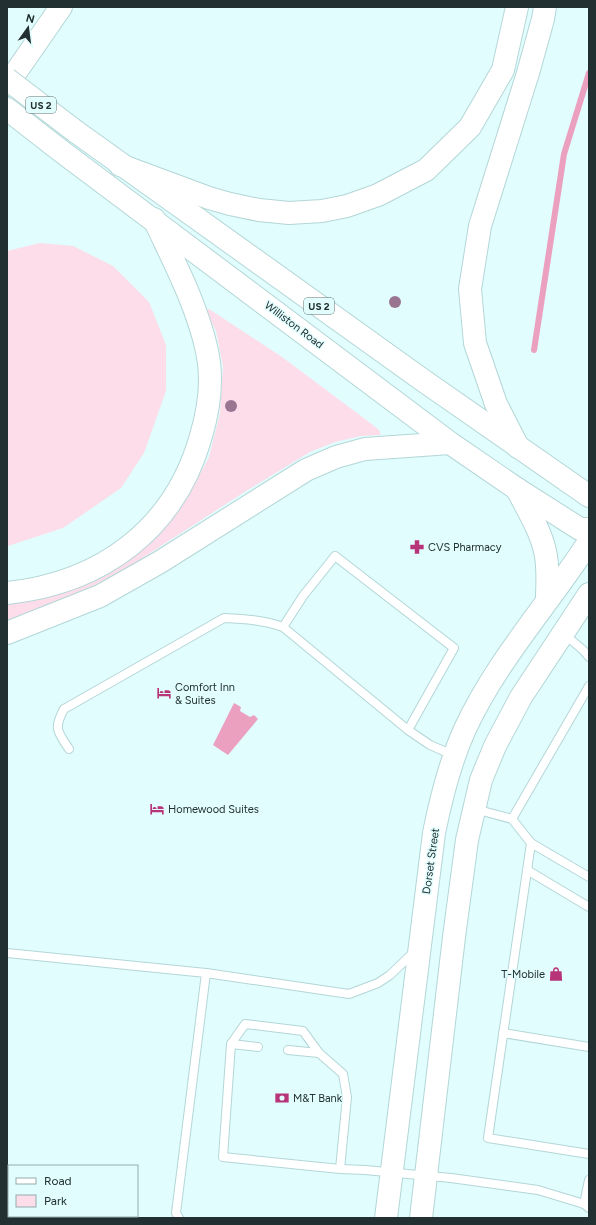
<svg xmlns="http://www.w3.org/2000/svg" width="596" height="1225" font-family="Figtree,sans-serif">
<rect width="100%" height="100%" fill="#e1fdfe"/>
<g fill="#fcdde9">
<path d="M40 243 73 246 113 266 149 302 166 345V391L144 453 121 488 63 528 8 546H7V251Z"/>
<path d="M206 309H209L282 357 369 422 379 430 381 435 361 436 335 442 310 452 246 491 124 570 95 585 7 622V603L35 600 93 582 130 560 163 529 189 495 209 457 220 413 223 367 216 331 206 312Z"/>
</g>
<path fill="#eca0c0" d="M234 703 241 707 240 711 250 717 254 715 258 719 228 755 213 745Z"/>
<g fill="none" stroke-linecap="round" stroke-linejoin="round">
<path stroke="#eca0c0" stroke-width="6" d="M534 350 564 154 589 73"/>
<defs>
<g id="lane">
<path d="M564 634 583 650 589 657"/>
<path d="M408 730 454 648 335 556 303 596 283 627 408 730 430 745 453 755"/>
<path d="M69 749C58 732 53 729 64 709L224 618C245 619 263 620 283 627"/>
<path d="M475 809 512 819 531 843 589 877"/>
<path d="M512 819 589 686"/>
<path d="M531 843 488 1138 589 1154"/>
<path d="M527 870 589 907"/>
<path d="M7 953 206 973 176 1213 179 1218"/>
<path d="M206 973 349 994 378 983 390 975 414 952"/>
<path d="M503 1033 589 1047"/>
<path d="M231 1044 258 1047"/>
<path d="M288 1050 319 1053"/>
<path d="M340 1169 347 1097 343 1074 319 1053 303 1031 245 1024 231 1044 223 1157 340 1169 365 1170 451 1178 538 1190 584 1204 589 1208"/>
<path d="M584 1204 589 1180"/>
</g>
<g id="secondary">
<path d="M386 1218 434 833C441 798 450 762 465 729 496 662 546 607 586 546L589 545"/>
<path d="M421 1218 454 937 467 840 481 780 495 746 521 697 589 594"/>
</g>
<g id="primary">
<path d="M7 109 61 151 450 443 517 489 580 529H589"/>
<path d="M75 131 424 381 589 496"/>
<path d="M517 489C527 509 540 529 545 551 549 567 547 584 547 600"/>
</g>
<g id="highway">
<path d="M7 85 61 7"/>
<path d="M120 165 209 198 230 204 259 210 289 213 322 211 347 206 378 195 426 170 470 127 503 70 517 7"/>
<path d="M518 447 496 404 475 343 470 289 480 226 528 73 543 19 545 7"/>
<path d="M7 593C102 583 175 529 201 436 209 409 213 378 207 351 197 305 174 262 154 219"/>
<path d="M7 633 100 596 160 562 306 470 336 457 365 449 450 443"/>
</g>
</defs>
<use href="#lane" stroke="#b4d6d7" stroke-width="10"/>
<use href="#secondary" stroke="#b4d6d7" stroke-width="24"/>
<use href="#primary" stroke="#b4d6d7" stroke-width="24"/>
<use href="#highway" stroke="#b4d6d7" stroke-width="24"/>
<use href="#lane" stroke="#fff" stroke-width="8"/>
<use href="#secondary" stroke="#fff" stroke-width="22"/>
<use href="#primary" stroke="#fff" stroke-width="22"/>
<use href="#highway" stroke="#fff" stroke-width="22"/>
<defs>
<path id="primary-bridge" d="M7 79 75 131"/>
</defs>
<use href="#primary-bridge" stroke="#b4d6d7" stroke-width="24" stroke-linecap="butt"/>
<use href="#primary-bridge" stroke="#fff" stroke-width="22"/>
</g>
<g fill="#9a7592">
<circle cx="395" cy="302" r="6"/>
<circle cx="231" cy="406" r="6"/>
</g>
<defs>
<symbol id="pharmacy-bare" viewBox="-9 -9 18 18"><path d="M-2-6h4v4h4v4h-4v4h-4v-4h-4v-4h4Z" fill="#b83479" stroke="#e1fdfe" stroke-width="2.5" paint-order="stroke"/></symbol>
<symbol id="hotel-bare" viewBox="-9 -9 18 18"><path d="M-6-4.5h1.5V1H6V5H4.5V3h-9V5H-6ZM-4 0a1.8 1.8 0 1 1 3.6 0ZM.5 0V-2.5h3Q6-2.5 6 0Z" fill="#b83479" stroke="#e1fdfe" stroke-width="2.5" paint-order="stroke"/></symbol>
<symbol id="shop-bare" viewBox="-9 -9 18 18"><path d="M-5-2.5h2.3a2.7 3.5 0 0 1 5.4 0H5L5.5 6h-11ZM-1.5-2.5h3a1.5 2.3 0 0 0-3 0Z" fill="#b83479" stroke="#e1fdfe" stroke-width="2.5" paint-order="stroke"/></symbol>
<symbol id="bank-bare" viewBox="-9 -9 18 18"><path d="M-6-4H6V4H-6ZM0-2.3a2.3 2.3 0 1 0 0 4.6a2.3 2.3 0 1 0 0-4.6Z" fill="#b83479" stroke="#e1fdfe" stroke-width="2.5" paint-order="stroke"/></symbol>
</defs>
<g fill-rule="evenodd">
<use href="#pharmacy-bare" x="407" y="537" width="20" height="20"/>
<use href="#hotel-bare" x="154" y="683" width="20" height="20"/>
<use href="#hotel-bare" x="147" y="799" width="20" height="20"/>
<use href="#shop-bare" x="546" y="964" width="20" height="20"/>
<use href="#bank-bare" x="272" y="1088" width="20" height="20"/>
</g>
<g text-anchor="middle" dominant-baseline="central" stroke-width="3" stroke-linejoin="round" paint-order="stroke">
<g fill="#e1fdfe" stroke="#5c6e6e" stroke-width="1">
<rect x="26" y="97" width="30" height="16" rx="3"/>
<rect x="304" y="298" width="30" height="16" rx="3"/>
</g>
<g font-size="10" font-weight="bold" fill="#233031">
<text x="41" y="105">US 2</text>
<text x="319" y="306">US 2</text>
</g>
<g font-size="11" fill="#233031" stroke="#e1fdfe">
<text transform="translate(294 325) rotate(37)">Williston Road</text>
<text transform="translate(431 861) rotate(-82)">Dorset Street</text>
</g>
<g font-size="11" fill="#233031" stroke="#e1fdfe" text-anchor="start">
<text x="428" y="547">CVS Pharmacy</text>
<text x="175" y="687">Comfort Inn<tspan x="175" dy="13">&amp; Suites</tspan></text>
<text x="168" y="809">Homewood Suites</text>
<text x="545" y="974" text-anchor="end">T-Mobile</text>
<text x="293" y="1098">M&amp;T Bank</text>
</g>
</g>
<rect width="596" height="1225" fill="none" stroke="#233031" stroke-width="16"/>
<rect x="8" y="1165" width="130" height="52" fill="#e1fdfe" stroke="#95abac"/>
<rect x="16" y="1178" width="20" height="6" fill="#ffffff" stroke="#95abac"/>
<text x="44" y="1185" font-size="12" fill="#233031">Road</text>
<rect x="16" y="1195" width="20" height="12" fill="#fcdde9" stroke="#95abac"/>
<text x="44" y="1205" font-size="12" fill="#233031">Park</text>
<g transform="translate(28 28) rotate(14)" stroke="#e1fdfe" stroke-width="3" paint-order="stroke">
<path d="M0-3L7 15L0 10L-7 15Z" fill="#233031"/>
<text y="-6" font-size="11" font-weight="bold" text-anchor="middle" fill="#233031">N</text>
</g>
</svg>
